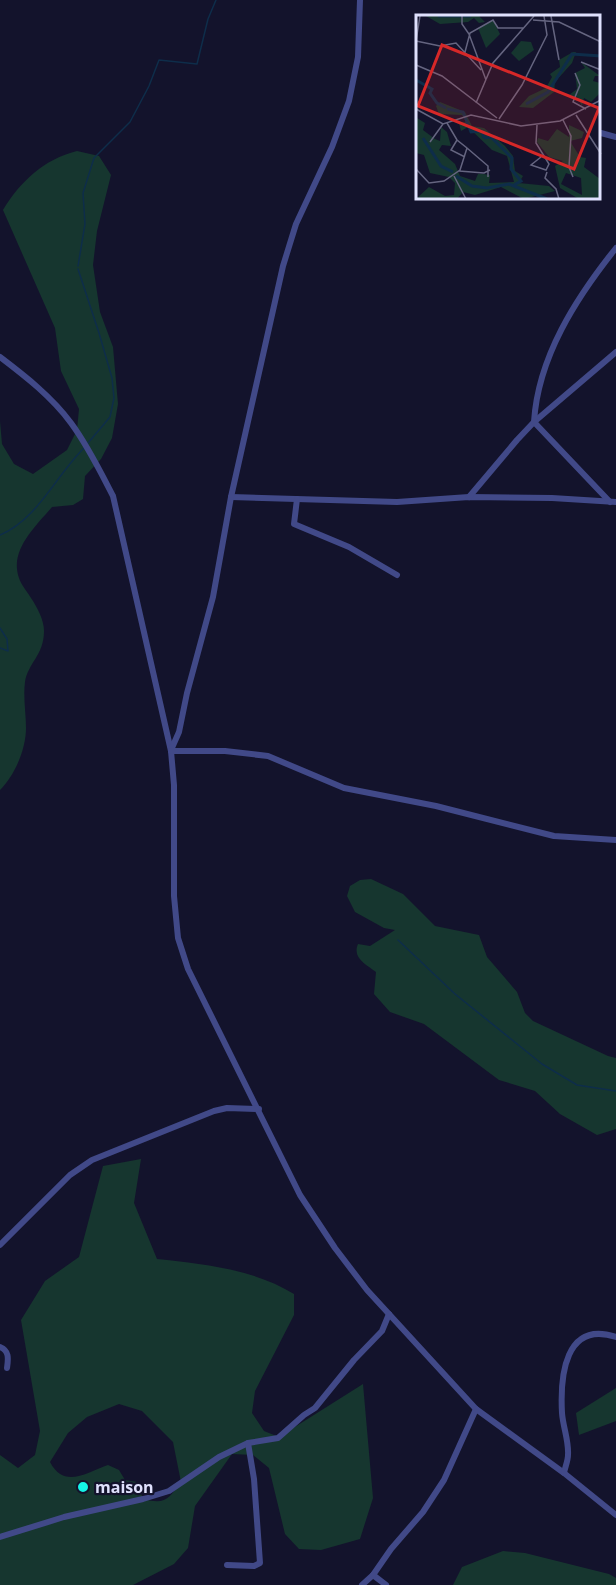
<svg xmlns="http://www.w3.org/2000/svg" width="616" height="1585" font-family="'Open Sans',sans-serif">
<rect width="100%" height="100%" fill="#13132c"/>
<g fill="#16362f" fill-rule="evenodd">
<path d="M77 151 99 156 111 175 97 231 93 265 100 312 113 347 118 404 112 438 101 459 85 476 83 499 73 505 52 507C36 526 9 550 19 578 21 585 27 591 31 598 37 607 44 620 44 631 44 655 28 663 25 682 23 697 26 713 26 728 26 749 15 775 0 790V421L2 444 14 464 33 474 67 450 77 430 79 409 61 371 55 328 3 210C20 182 44 159 77 151Z"/>
<path d="M371 879 403 894 435 926 479 935 487 957 517 992 525 1013 533 1021 608 1056 616 1058V1129L597 1135 560 1114 535 1091 499 1080 424 1024 390 1012 374 994 376 972C366 964 352 958 358 944L370 946 395 930 384 928 355 912 347 896 350 886 360 880Z"/>
<path d="M141 1159 134 1203 157 1259C203 1264 254 1269 294 1294V1315L255 1391 252 1413 264 1431 279 1437 363 1384 373 1498 360 1539 321 1550 299 1549 285 1534 269 1468 253 1455 232 1454 195 1506 188 1548 174 1564 133 1585H0V1455L18 1468 35 1455 40 1431 21 1320 45 1281 79 1257 103 1166ZM119 1404 142 1411 173 1442 181 1482C168 1499 166 1505 143 1499L137 1482 125 1480 119 1470 108 1465C86 1473 64 1489 50 1462L68 1433 87 1417Z"/>
<path d="M616 1388V1421L579 1435 576 1413Z"/>
<path d="M503 1551 525 1553 609 1574 616 1578V1585H453L462 1567Z"/>
</g>
<g fill="none" stroke-linecap="round" stroke-linejoin="round">
<g stroke="#0e2d4a" stroke-width="1.5">
<path d="M78 266 85 224 83 193 94 158 130 122 149 86 159 60 197 64 208 19 216 0"/>
<path d="M78 269 99 333 112 378 114 398 110 417 88 443"/>
<path d="M0 535C38 519 56 475 85 447"/>
<path d="M0 628 7 639 8 651 0 648"/>
<path d="M398 940 455 994 542 1064 577 1085 616 1091"/>
</g>
<g stroke="#414988" stroke-width="6">
<path d="M601 133 616 137"/>
<path d="M0 357C25 376 52 397 71 423 88 446 100 471 113 496L171 751 174 785V896L178 938 188 969 300 1195 335 1248 367 1290 476 1409 564 1473 616 1515"/>
<path d="M231 497 397 502 469 497 552 498 616 502"/>
<path d="M469 497 517 440 534 422 616 352"/>
<path d="M297 499 294 524 349 547 397 575"/>
<path d="M610 502 534 422C538 357 576 298 616 248"/>
<path d="M171 750 179 732 187 693 213 597 231 497 283 266 296 224 332 147 349 101 358 57 360 0"/>
<path d="M171 751H225L268 756 344 788 436 806 554 836 616 840"/>
<path d="M0 1245 70 1175 92 1160 214 1111 227 1108 259 1109"/>
<path d="M0 1347C10 1351 8 1360 7 1368"/>
<path d="M564 1473C565 1467 568 1461 568 1455 569 1441 563 1427 562 1413 560 1376 565 1320 616 1337"/>
<path d="M0 1537 64 1517 143 1499 169 1491 219 1457 248 1443 278 1438 304 1415 315 1408 354 1360 382 1331 389 1314"/>
<path d="M227 1565 254 1566 260 1563 254 1479 248 1443"/>
<path d="M373 1575 386 1585"/>
<path d="M362 1585 373 1575 391 1549 423 1512 444 1480 476 1409"/>
</g>
</g>
<circle fill="#15f3e6" stroke="#13132c" stroke-width="2" cx="83" cy="1487" r="6"/>
<g text-anchor="middle" dominant-baseline="central" stroke-width="4.5" stroke-linejoin="round" paint-order="stroke">
<g font-size="16" font-weight="bold" fill="#dfe1fd" stroke="#13132c" text-anchor="start">
<text x="95" y="1487">maison</text>
</g>
</g>
<g transform="translate(416 15)">
<rect width="184" height="184" fill="#13132c"/>
<path d="M10 1H63L69 7 63 8 58 3 52 7 24 9ZM77 5 84 19 70 33 62 13ZM105 26 115 27 118 35 103 46 95 38ZM157 37H160L156 48 139 67 138 77 117 93 103 92 113 81 130 73 136 62 134 59 144 52 143 45ZM165 47 184 61H179L177 66 184 68V78L175 87 168 83 166 91 161 82 153 80 161 74 159 58 169 53ZM24 87 49 97 56 111 68 113 89 131 97 141 99 156 107 161 103 168 133 171 139 176 108 184 85 172 59 180 47 177 41 184H0L13 172 29 181 38 180 39 168 33 162 14 158 8 140 0 138 1 103 9 108 7 115 19 124 24 126 25 112 31 117 35 131 26 130 23 135 39 149 44 161 59 166 62 159H67L74 160 73 168 98 167 91 141 76 135 52 112 45 116 43 108 50 107 46 100 23 99 20 91ZM153 110 168 117 166 123 154 126 164 142 170 143 168 152 184 164V184H163L144 173 139 151 147 146 133 142 121 127 122 123 132 126 141 114 153 122ZM150 158 165 163 166 180 145 169Z" fill="#16362f" fill-rule="evenodd"/>
<path fill="none" stroke="#0e2d4a" stroke-width="3" d="M22 1H55M0 65 16 74 14 78 21 88 30 93M110 89 132 77 156 39 185 41M31 94 47 97 55 117 66 116 68 123M7 123 25 151 37 157M68 123 75 122 96 143 95 154 105 166 98 170M40 161 56 171 71 173 93 169 131 184"/>
<path fill="none" stroke="#656580" stroke-width="1.5" d="M46 1V9L53 19 70 65M135 1 143 45M117 5 143 7 185 27M0 26 24 31 40 28 65 55M0 26 4 1M49 37 54 18 77 5 82 13H107M165 47 185 55M0 50 26 61 81 103M159 58 164 70 157 87 170 94M60 88 77 48 118 1M0 94 27 109 55 100 105 111 144 106 185 85M160 100 185 139M83 104 106 70 131 20 128 1M147 105 155 121 153 152 157 162M121 110 120 128 133 149 130 155 115 150 125 142M41 125 35 135 49 142M14 127 27 109M51 133 72 151V162M0 154 13 168 28 166 44 155 51 133 41 125 31 108M43 156 68 158 74 155M131 157 129 163 140 174 143 184M38 161 50 184"/>
<path fill="#d62828" fill-opacity="0.15" stroke="#d62828" stroke-width="3" d="M26 30 183 93 158 154 2 91Z"/>
<rect width="184" height="184" fill="none" stroke="#dfe1fd" stroke-width="3"/>
</g>
</svg>
